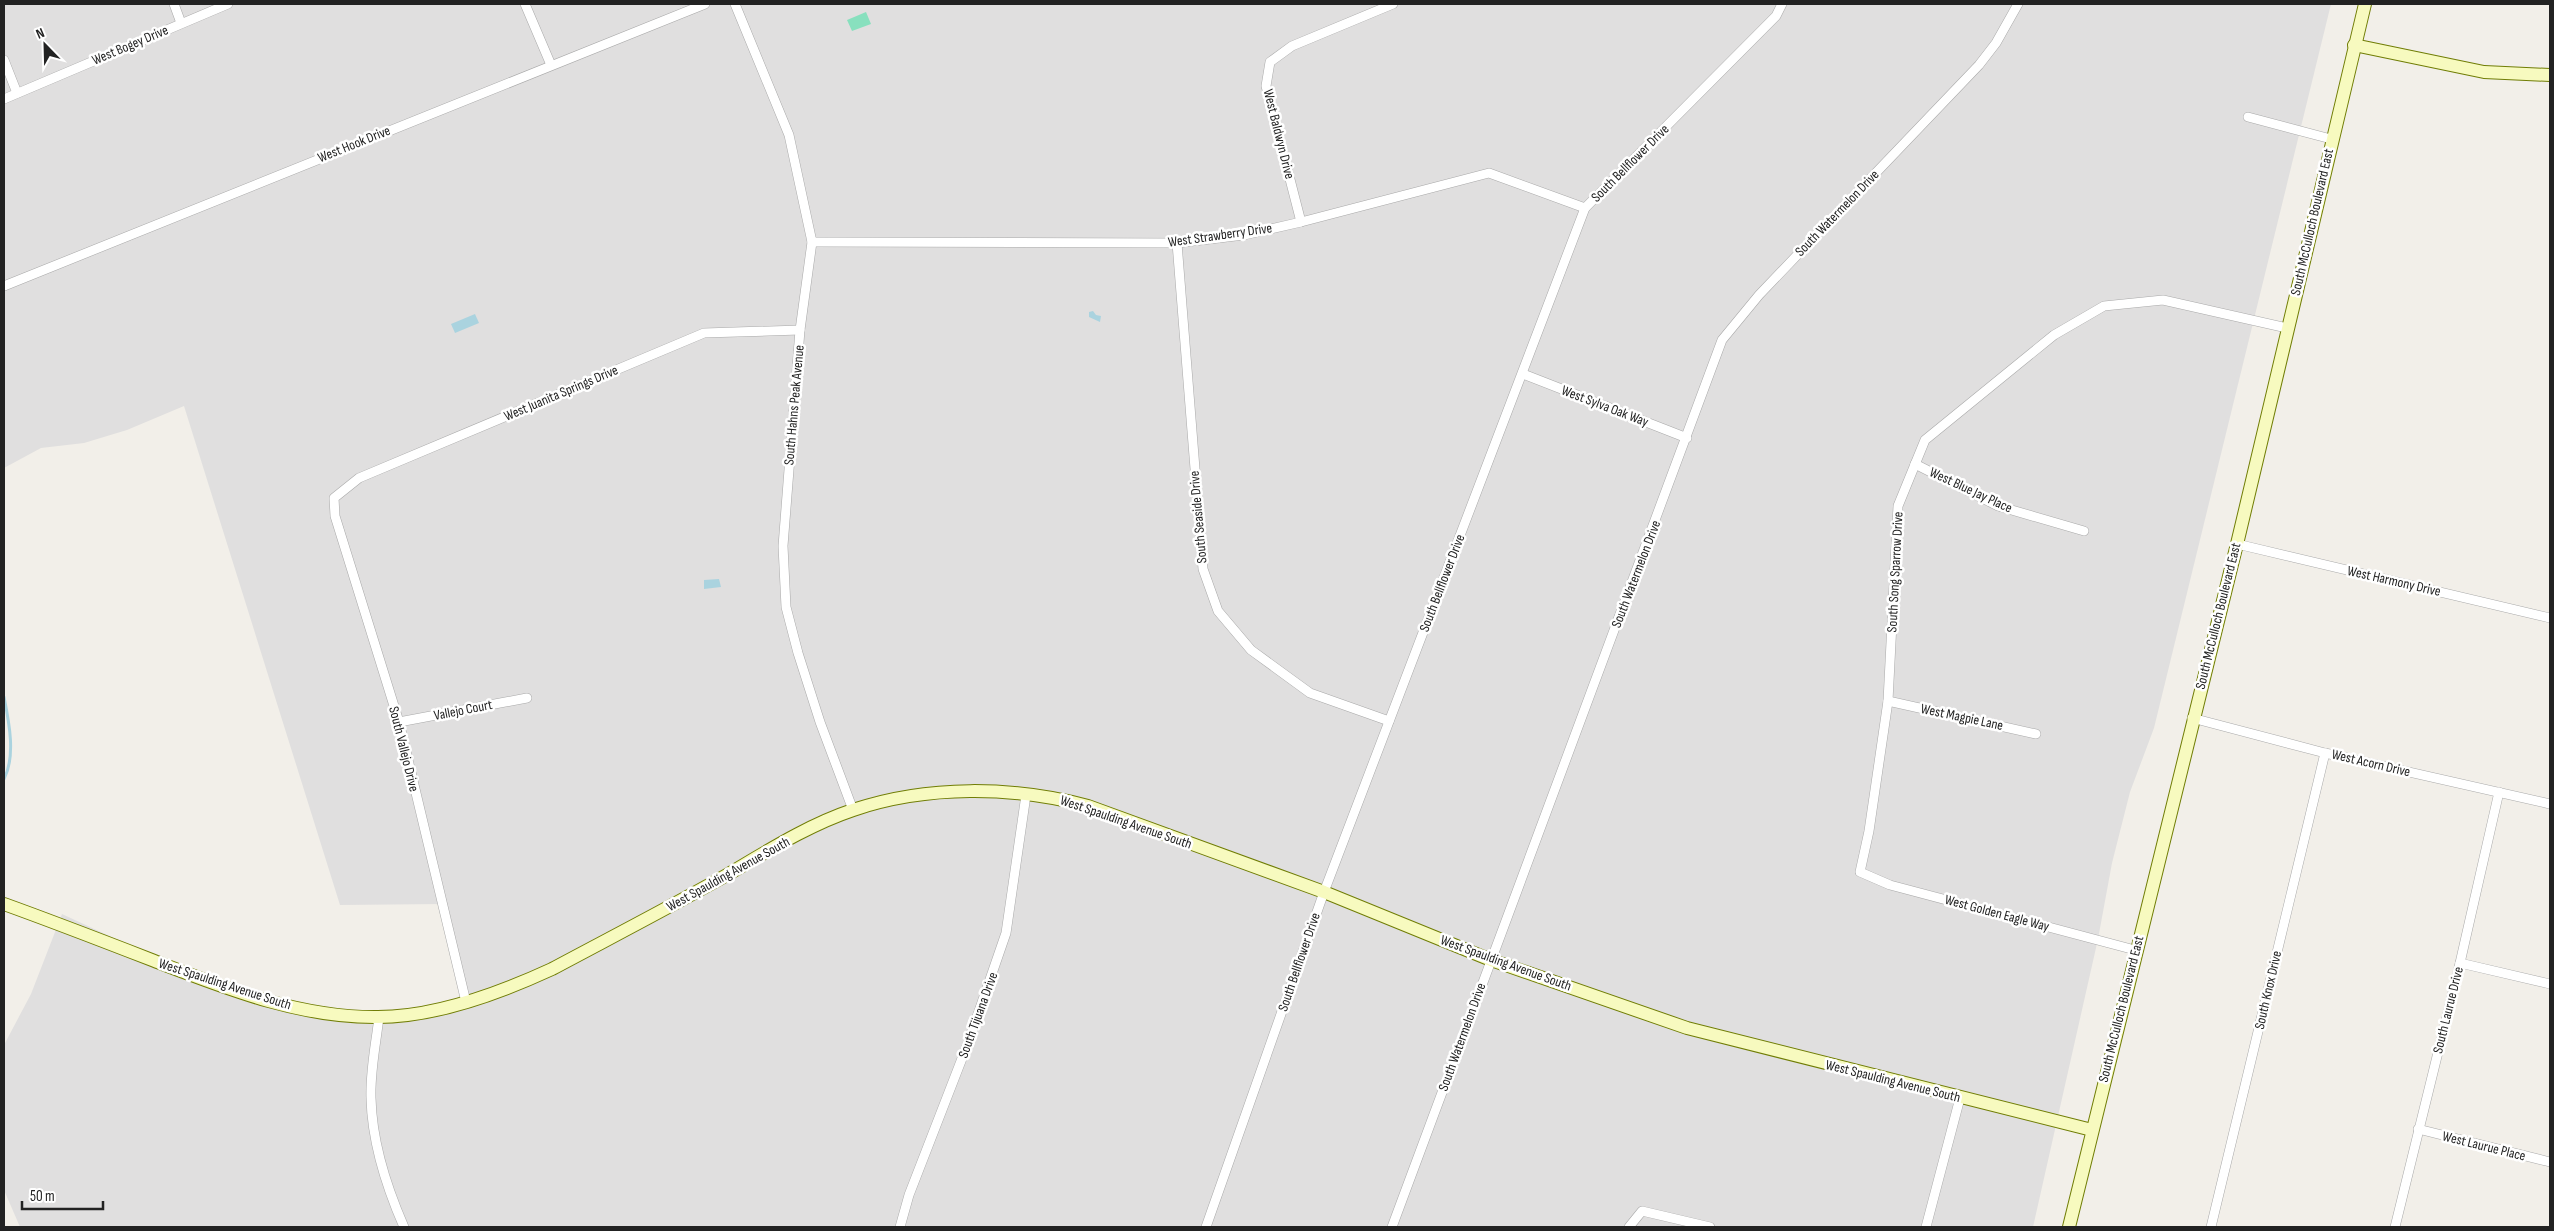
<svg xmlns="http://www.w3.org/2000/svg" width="2554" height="1231" font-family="'Sofia Sans Condensed',sans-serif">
<rect width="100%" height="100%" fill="#f2efe9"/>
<path fill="#e0dfdf" d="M4 4H2331L2154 728 2130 792 2112 863 2098 939 2033 1227H20L4 1190V1045L31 994 62 914 204 980 265 1001 379 1017 466 1003 443 904 340 905 184 406 127 430 84 443 41 448 4 468Z"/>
<path fill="#88e0be" d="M866 12 871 24 852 31 847 20Z"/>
<g fill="#aad3df">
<path d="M1093 311 1096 315 1101 316 1100 322 1089 317V312Z"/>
<path d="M475 314 479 323 455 333 451 324Z"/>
<path d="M719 579 721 587 704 589V580Z"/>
</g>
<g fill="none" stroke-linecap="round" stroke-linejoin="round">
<path stroke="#aad3df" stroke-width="3" d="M4 697C9 722 16 756 4 779"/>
<defs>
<g id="street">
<path d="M174 4 181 23"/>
<path d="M525 4 551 65"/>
<path d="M735 4 789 135 812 242 800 330 783 546 786 607 798 653 820 722 853 810"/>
<path d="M4 60 17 93"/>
<path d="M4 99 228 4"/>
<path d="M2248 117 2331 139"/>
<path d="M1301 222 1266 86 1270 62 1292 46 1393 4"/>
<path d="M812 242 1177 243 1244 235 1301 222 1489 173 1585 208"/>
<path d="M1177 243 1203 569 1218 611 1251 650 1310 693 1389 721"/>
<path d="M4 286 705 4"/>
<path d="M1523 374 1687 438"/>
<path d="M1915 464 1998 506 2084 531"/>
<path d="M2237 544 2550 618"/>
<path d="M1888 701 2036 734"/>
<path d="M2192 718 2325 753 2550 804"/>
<path d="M399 722 527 698"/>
<path d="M2135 950 1890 885 1860 872 1869 831 1888 701 1898 506 1925 440 2054 335 2104 306 2163 300 2287 328"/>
<path d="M2460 963 2550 984"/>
<path d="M466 1002 399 722 335 516 334 498 359 478 704 333 800 330"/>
<path d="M379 1017C376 1043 370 1071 371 1098 372 1142 386 1186 404 1227"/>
<path d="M2418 1129 2550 1162"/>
<path d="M900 1227 909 1195 968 1043 1006 933 1026 795"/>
<path d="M1206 1227 1324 892 1585 208 1776 16 1782 4"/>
<path d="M1392 1227 1722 340 1759 295 1979 65 1996 43 2018 4"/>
<path d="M1629 1227 1642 1211 1710 1227"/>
<path d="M1926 1227 1960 1098"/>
<path d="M2211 1227 2325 753"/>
<path d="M2395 1227 2460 963 2499 792"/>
</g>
<g id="secondary">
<path d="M2354 45 2484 72 2550 75"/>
<path d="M4 904C54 922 103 941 152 960 225 988 299 1018 378 1017 436 1017 500 993 552 969 610 938 668 908 725 876 766 852 808 825 853 810 927 785 1013 786 1088 806L1324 892 1491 960 1687 1028 2092 1130"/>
<path d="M2069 1227 2237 544 2365 4"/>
</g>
</defs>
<use href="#street" stroke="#a9a9a9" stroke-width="10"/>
<use href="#secondary" stroke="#707d05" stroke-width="14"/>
<use href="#street" stroke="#fff" stroke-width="9"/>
<use href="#secondary" stroke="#f7fabf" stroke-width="12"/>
</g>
<g text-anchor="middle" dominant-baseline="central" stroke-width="5" stroke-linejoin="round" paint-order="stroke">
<g font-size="14" fill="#222" stroke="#fff">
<text transform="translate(130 45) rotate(-23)">West Bogey Drive</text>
<text transform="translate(1279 134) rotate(76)">West Baldwyn Drive</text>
<text transform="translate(354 144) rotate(-22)">West Hook Drive</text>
<text transform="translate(1630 163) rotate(-45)">South Bellflower Drive</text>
<text transform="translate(1837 213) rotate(-46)">South Watermelon Drive</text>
<text transform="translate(2312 222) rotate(-77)">South McCulloch Boulevard East</text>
<text transform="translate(1220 235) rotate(-8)">West Strawberry Drive</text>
<text transform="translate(561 393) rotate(-23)">West Juanita Springs Drive</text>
<text transform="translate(794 405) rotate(-85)">South Hahns Peak Avenue</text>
<text transform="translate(1605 406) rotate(21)">West Sylva Oak Way</text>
<text transform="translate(1971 490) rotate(25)">West Blue Jay Place</text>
<text transform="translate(1198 517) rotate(-95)">South Seaside Drive</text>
<text transform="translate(1895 572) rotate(-87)">South Song Sparrow Drive</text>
<text transform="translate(1636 574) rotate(-69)">South Watermelon Drive</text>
<text transform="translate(2394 581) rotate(13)">West Harmony Drive</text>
<text transform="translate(1442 583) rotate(-69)">South Bellflower Drive</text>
<text transform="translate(2218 616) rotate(-76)">South McCulloch Boulevard East</text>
<text transform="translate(463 710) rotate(-11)">Vallejo Court</text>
<text transform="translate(1962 717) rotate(12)">West Magpie Lane</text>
<text transform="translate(404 749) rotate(76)">South Vallejo Drive</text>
<text transform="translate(2371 763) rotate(13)">West Acorn Drive</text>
<text transform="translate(1126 822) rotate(19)">West Spaulding Avenue South</text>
<text transform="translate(728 874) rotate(-29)">West Spaulding Avenue South</text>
<text transform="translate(1997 913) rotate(15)">West Golden Eagle Way</text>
<text transform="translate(1299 962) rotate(-71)">South Bellflower Drive</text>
<text transform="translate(1506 963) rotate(20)">West Spaulding Avenue South</text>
<text transform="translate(225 984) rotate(18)">West Spaulding Avenue South</text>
<text transform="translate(2268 990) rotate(-77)">South Knox Drive</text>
<text transform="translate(2121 1009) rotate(-76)">South McCulloch Boulevard East</text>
<text transform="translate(2448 1010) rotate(-76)">South Laurue Drive</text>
<text transform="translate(978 1015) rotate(-70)">South Tijuana Drive</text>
<text transform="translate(1462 1037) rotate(-70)">South Watermelon Drive</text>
<text transform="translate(1893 1081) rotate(14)">West Spaulding Avenue South</text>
<text transform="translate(2484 1146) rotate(14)">West Laurue Place</text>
</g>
</g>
<rect width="2554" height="1231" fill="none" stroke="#222222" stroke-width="10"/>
<g transform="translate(45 45) rotate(337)" stroke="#ffffff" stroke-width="4" paint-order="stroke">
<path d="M0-4L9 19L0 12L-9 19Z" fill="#222222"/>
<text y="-8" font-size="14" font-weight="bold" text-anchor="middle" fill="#222222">N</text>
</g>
<path d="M22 1201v8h81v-8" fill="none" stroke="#222222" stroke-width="2.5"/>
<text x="30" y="1201" font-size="15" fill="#222222" stroke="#ffffff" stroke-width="4" paint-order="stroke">50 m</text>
</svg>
